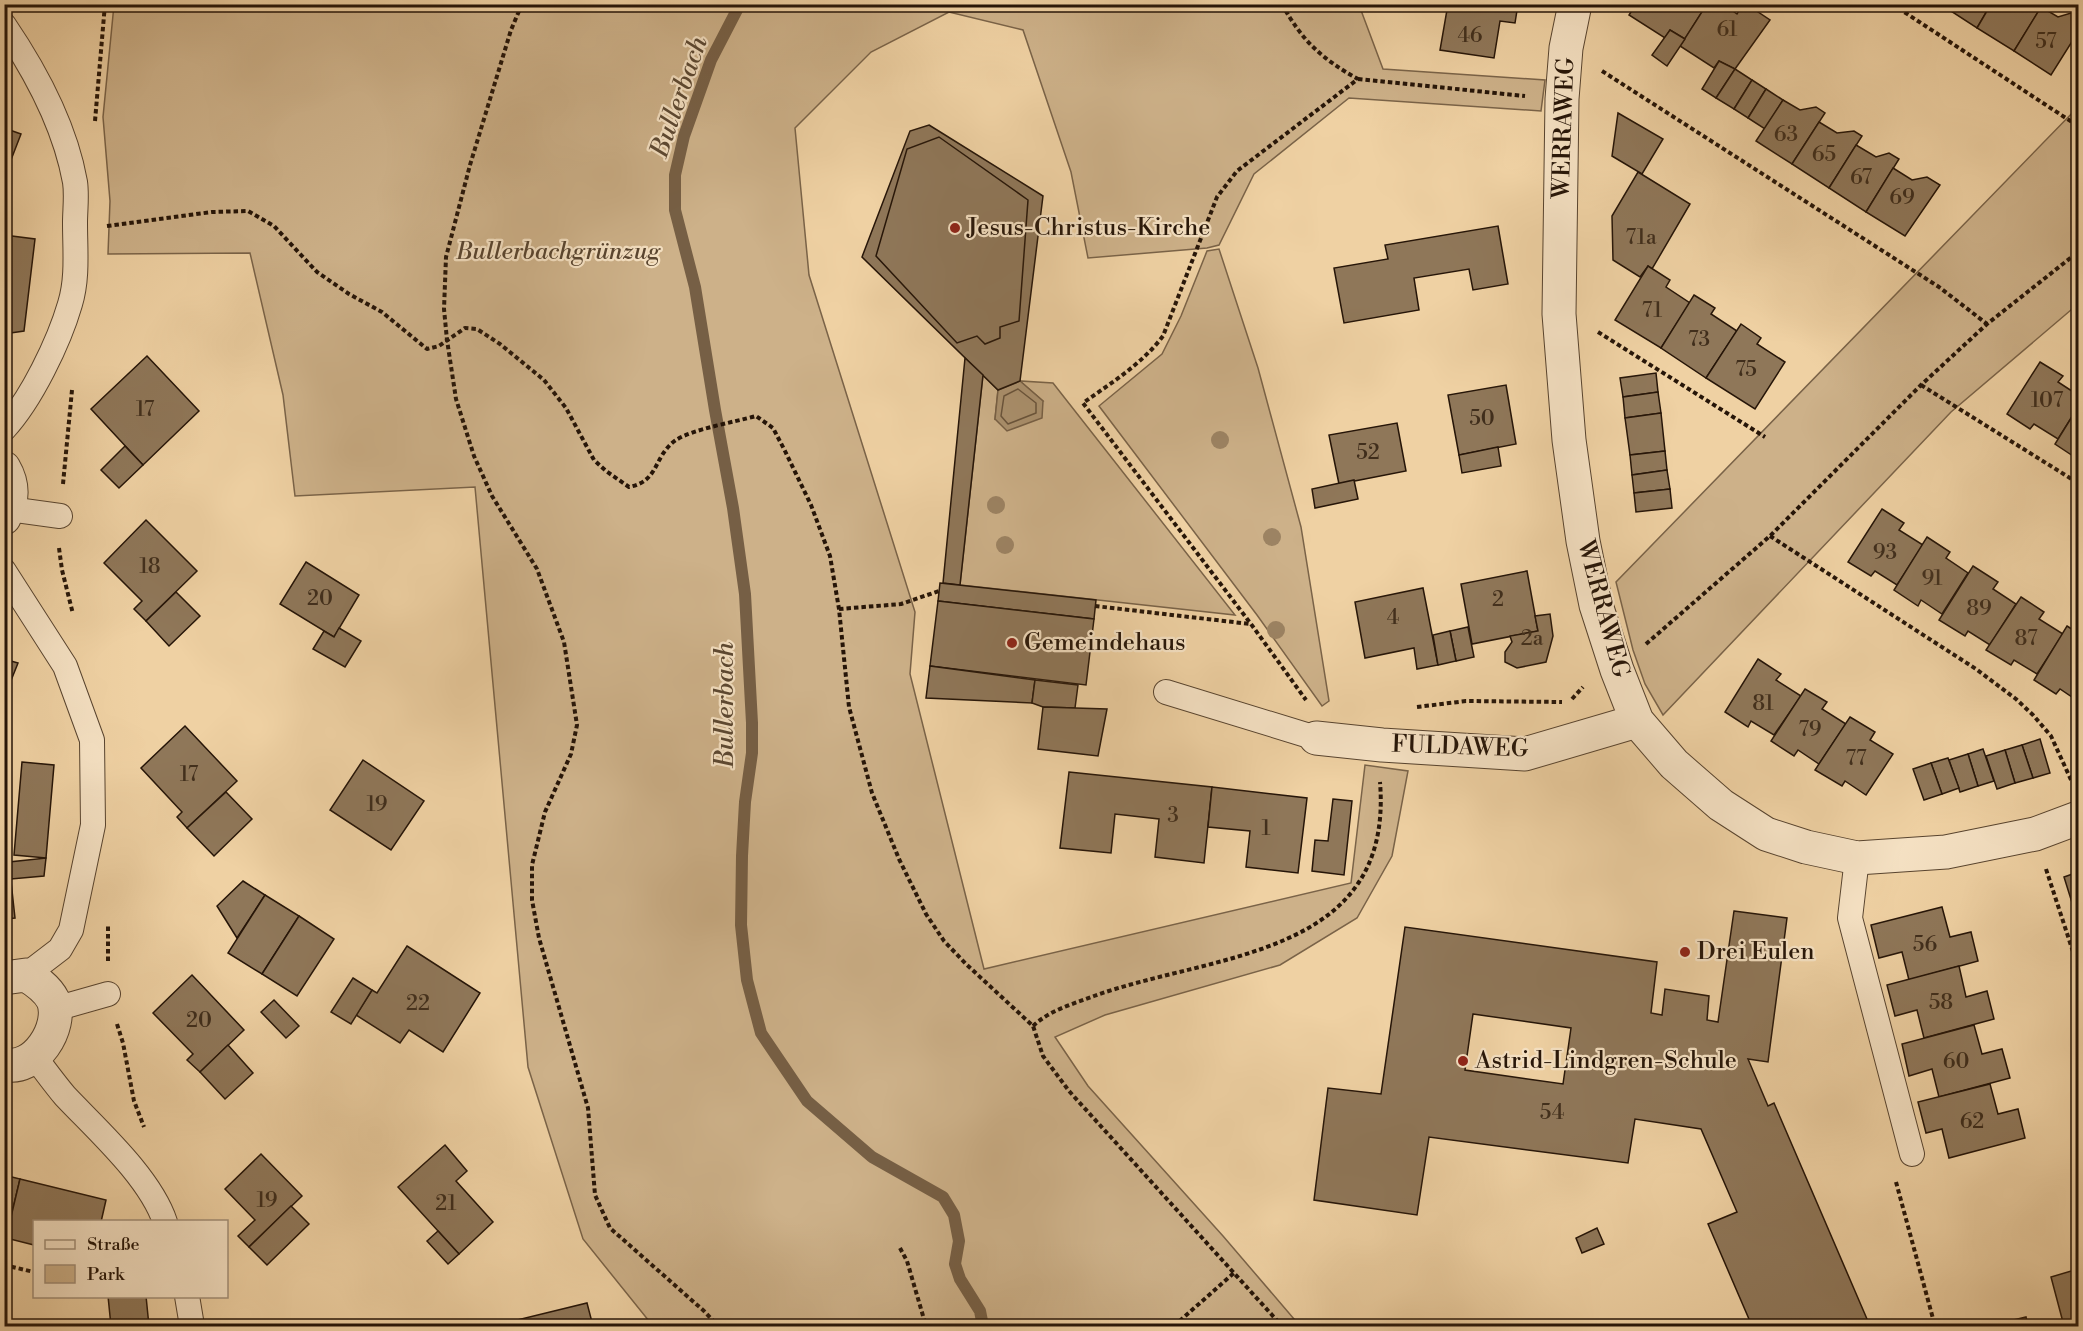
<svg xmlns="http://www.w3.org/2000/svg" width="2083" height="1331" font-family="'Libre Bodoni',serif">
<rect width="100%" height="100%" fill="#efd1a3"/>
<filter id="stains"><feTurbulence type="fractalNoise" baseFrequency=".00333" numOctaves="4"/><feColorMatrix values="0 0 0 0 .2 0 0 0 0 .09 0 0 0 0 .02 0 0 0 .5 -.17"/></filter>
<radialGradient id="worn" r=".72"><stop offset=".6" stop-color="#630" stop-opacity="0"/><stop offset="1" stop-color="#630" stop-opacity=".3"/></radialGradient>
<g fill="#cdb189" stroke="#7a6348" stroke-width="1.5">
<path d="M114 5H1359L1383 69 1545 80 1541 111 1349 98 1254 174 1219 245 1207 248 1088 258 1071 172 1023 30 949 12 871 52 795 128 809 275 915 612 910 674 984 969 1351 883 1365 765 1408 771 1392 856 1357 918 1280 965 1105 1015 1055 1037 1088 1086 1223 1236 1300 1326H653L583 1239 528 1067 475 487 295 496 283 395 250 253 108 254 110 201 103 117Z"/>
<path d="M2078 107V304L1951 412 1663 715 1645 684 1633 650 1616 582Z"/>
<path d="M1219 249 1258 368 1301 527 1329 701 1322 706 1257 615 1099 406 1162 354 1181 316 1207 251Z"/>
<path d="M983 375 998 390 995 419 1043 401 1020 381 1053 383 1235 615 960 585Z"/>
</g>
<path fill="#ab916e" stroke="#765f45" stroke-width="1.5" d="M1020 381 1043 401 1042 418 1007 431 995 419 998 390Z"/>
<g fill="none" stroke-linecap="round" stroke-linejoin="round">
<path stroke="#68533b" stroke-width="1.5" d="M1018 389 1036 403V413L1008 424 1001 416 1004 396Z"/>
<path stroke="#765f45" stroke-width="12" d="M740 4 711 60 684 136 675 175V210L695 287 715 410 733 508 745 594 752 723V753L745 802 742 856 741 925 747 980 761 1033 807 1101 872 1157 943 1197 954 1215 959 1241 955 1264 960 1279 980 1311 983 1326"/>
</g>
<g fill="#8f7759" stroke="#261508" stroke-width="1.5" fill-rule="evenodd">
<path d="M1448 4H1518L1515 23 1500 21 1494 58 1440 50Z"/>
<path d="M1636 4H1707L1685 39 1670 30 1665 38 1629 15Z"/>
<path d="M1707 4H1723L1737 14 1743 4H1746L1770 20 1735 69 1719 61 1714 68 1680 46Z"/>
<path d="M1940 4H1991L1977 28Z"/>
<path d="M1991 4H2043L2014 51 1977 28Z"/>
<path d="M2041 7 2058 17 2071 13 2078 18V32L2051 75 2014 51Z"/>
<path d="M1670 30 1685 39 1667 66 1652 55Z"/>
<path d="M1719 61 1735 69 1716 98 1702 89Z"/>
<path d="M1735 69 1752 80 1734 109 1716 98Z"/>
<path d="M1752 80 1766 89 1748 118 1734 109Z"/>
<path d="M1766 89 1783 100 1765 129 1748 118Z"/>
<path d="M1783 100 1800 110 1816 107 1825 113 1792 164 1756 141Z"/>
<path d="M1618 113 1663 139 1642 174 1612 156Z"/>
<path d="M1819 122 1837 133 1854 131 1862 136 1829 188 1792 164Z"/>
<path d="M929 125 1043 196 1020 381 998 390 862 257 910 131Z"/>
<path d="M4 128 21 134 4 178Z"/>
<path d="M939 137 1028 200 1019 321 1000 327V338L985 344 977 336 957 343 876 256 907 149Z"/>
<path d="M1856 145 1876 157 1889 153 1899 159 1866 212 1829 188Z"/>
<path d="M1893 168 1912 180 1927 177 1940 185 1905 236 1866 212Z"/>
<path d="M1638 172 1690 204 1652 269 1648 266 1640 277 1613 260 1612 216Z"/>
<path d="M1498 226 1508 284 1473 290 1469 269 1414 278 1419 310 1344 323 1334 268 1388 259 1385 245Z"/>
<path d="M4 235 35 239 24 331 4 334Z"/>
<path d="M1648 266 1670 280 1666 287 1690 303 1661 348 1615 320Z"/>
<path d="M1694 295 1715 308 1711 314 1737 331 1706 378 1661 348Z"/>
<path d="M1741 324 1761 338 1757 344 1785 362 1755 409 1706 378Z"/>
<path d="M147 356 199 411 143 465 91 409Z"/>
<path d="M965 358 983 375 960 585 943 583Z"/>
<path d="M2040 362 2063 376 2058 382 2078 395V407L2058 439 2034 424 2030 429 2007 414Z"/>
<path d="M1656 373 1658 392 1623 397 1620 378Z"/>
<path d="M1506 385 1516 444 1459 455 1448 395Z"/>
<path d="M1658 392 1661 413 1625 418 1623 397Z"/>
<path d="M2078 407V454L2076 458 2055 444Z"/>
<path d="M1661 413 1665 451 1630 455 1625 418Z"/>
<path d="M1397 423 1406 471 1339 484 1329 435Z"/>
<path d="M125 446 143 465 119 488 101 470Z"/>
<path d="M1498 447 1501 466 1462 473 1459 455Z"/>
<path d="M1665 451 1667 470 1632 475 1630 455Z"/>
<path d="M1667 470 1670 489 1634 493 1632 475Z"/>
<path d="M1354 480 1358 499 1315 508 1312 489Z"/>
<path d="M1670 489 1672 508 1636 512 1634 493Z"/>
<path d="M1882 509 1904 523 1899 530 1923 545 1897 585 1875 571 1871 576 1848 562Z"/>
<path d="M146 520 197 571 146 621 134 609 142 601 104 563Z"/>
<path d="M1927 537 1950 552 1946 558 1968 573 1942 614 1921 600 1918 606 1894 590Z"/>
<path d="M306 562 359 595 334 637 280 604Z"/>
<path d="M1973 566 1998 582 1993 589 2016 604 1990 645 1968 631 1965 636 1939 620Z"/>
<path d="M1527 571 1538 631 1472 644 1461 584Z"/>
<path d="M940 583 1096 600 1094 619 938 601Z"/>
<path d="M1423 588 1438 665 1417 669 1414 648 1365 658 1355 602Z"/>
<path d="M176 592 200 616 169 646 146 621Z"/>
<path d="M2021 597 2044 612 2039 619 2063 634 2037 674 2014 660 2011 665 1986 650Z"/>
<path d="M938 601 1094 619 1086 685 930 666Z"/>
<path d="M1550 614 1553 636 1546 662 1517 668 1505 662V652L1512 642 1510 636 1538 631 1535 616Z"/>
<path d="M2067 626 2078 633V701L2060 689 2056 694 2034 680Z"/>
<path d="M1468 627 1474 657 1456 661 1450 631Z"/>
<path d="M339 628 361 641 345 667 313 649 324 631 334 637Z"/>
<path d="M1450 631 1456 661 1438 665 1433 635Z"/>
<path d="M4 659 18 663 4 698Z"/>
<path d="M1758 659 1781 674 1776 680 1801 696 1774 735 1751 721 1748 727 1725 712Z"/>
<path d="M930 666 1035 680 1032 703 926 698Z"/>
<path d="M1035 680 1078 685 1075 708 1043 707 1032 703Z"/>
<path d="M1805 689 1827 702 1822 709 1846 724 1819 764 1798 750 1794 756 1771 741Z"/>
<path d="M1043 707 1107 709 1098 756 1038 749Z"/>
<path d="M1850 717 1875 732 1870 740 1893 754 1866 795 1845 781 1842 786 1815 770Z"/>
<path d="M185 726 237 781 187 828 177 817 182 812 141 768Z"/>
<path d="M2040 739 2050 773 2033 778 2022 745Z"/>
<path d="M2022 745 2033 778 2015 783 2005 750Z"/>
<path d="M1983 749 1994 781 1978 786 1968 754Z"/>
<path d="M2005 750 2015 783 1997 789 1986 756Z"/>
<path d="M1968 754 1978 786 1960 792 1949 760Z"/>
<path d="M1948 758 1959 788 1942 794 1931 763Z"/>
<path d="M363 760 424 801 391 850 330 810Z"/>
<path d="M22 762 54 765 46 858 14 855Z"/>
<path d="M1931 763 1942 794 1924 800 1913 769Z"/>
<path d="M1069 772 1212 787 1204 863 1155 857 1159 819 1115 814 1111 853 1060 848Z"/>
<path d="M1212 787 1307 798 1298 873 1246 867 1250 831 1208 827Z"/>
<path d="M226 792 252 819 214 856 187 828Z"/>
<path d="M1333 799 1352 801 1344 875 1312 871 1315 840 1328 841Z"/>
<path d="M4 854H8L15 918 4 919Z"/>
<path d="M46 858 44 876 11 879 9 862Z"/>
<path d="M2078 872V908L2074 909 2064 877Z"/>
<path d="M243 881 265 895 237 938 217 906Z"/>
<path d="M265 895 299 916 262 974 228 953Z"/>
<path d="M1942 907 1950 937 1971 932 1978 961 1909 980 1902 952 1879 958 1871 925Z"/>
<path d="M1734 911 1787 918 1768 1062 1748 1059 1768 1106 1774 1103 1870 1326H1786L1783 1321 1771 1326H1752L1708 1224 1737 1212 1701 1129 1635 1119 1628 1163 1429 1137 1417 1215 1314 1200 1328 1088 1381 1094 1405 927 1657 962 1651 1013 1662 1015 1665 989 1709 996 1707 1020 1718 1022ZM1473 1014 1571 1028 1563 1084 1465 1070Z"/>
<path d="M299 916 334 939 297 996 262 974Z"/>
<path d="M407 946 480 993 443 1052 409 1030 400 1043 356 1015 372 990 377 993Z"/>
<path d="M1959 966 1966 997 1987 991 1994 1019 1924 1038 1917 1010 1895 1016 1887 985Z"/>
<path d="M192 975 244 1030 200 1072 187 1060 193 1054 153 1013Z"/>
<path d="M353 978 372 990 351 1024 331 1012Z"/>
<path d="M274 1000 299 1026 286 1038 261 1012Z"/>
<path d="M1974 1025 1982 1054 2002 1049 2010 1078 1939 1097 1932 1069 1909 1076 1902 1044Z"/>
<path d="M228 1045 253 1073 225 1099 200 1072Z"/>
<path d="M1990 1084 1998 1114 2018 1109 2025 1138 1949 1158 1942 1129 1926 1133 1918 1102Z"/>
<path d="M445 1145 467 1171 456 1181 493 1222 459 1254 398 1187Z"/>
<path d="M261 1154 302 1196 249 1247 238 1236 255 1220 225 1189Z"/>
<path d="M4 1175 20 1179 6 1238H4Z"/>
<path d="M20 1179 106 1200 101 1222H34V1245L6 1238Z"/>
<path d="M291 1206 309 1224 267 1265 249 1247Z"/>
<path d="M1597 1228 1604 1244 1582 1253 1576 1238Z"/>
<path d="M438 1231 459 1254 448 1264 427 1241Z"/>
<path d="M2078 1269V1323L2064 1326 2051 1277Z"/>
<path d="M108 1296H146L149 1326H111Z"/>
<path d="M587 1303 593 1326H493Z"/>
<path d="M2026 1317 2028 1326H1989Z"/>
</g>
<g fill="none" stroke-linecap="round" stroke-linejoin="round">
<defs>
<g id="service">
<path d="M4 25C36 72 65 126 75 182 77 195 75 210 75 223 75 250 78 278 70 304 59 342 31 400 4 429"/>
<path d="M9 509 60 516"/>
<path d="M4 571 65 666 92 740 93 825 71 930 60 949 26 975"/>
<path d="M1166 692 1316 738"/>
<path d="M1857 858 1850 918 1912 1154"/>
<path d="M55 1009 108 994"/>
<path d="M34 1056C44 1069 54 1083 65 1096 97 1130 150 1177 165 1222"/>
<path d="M187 1296 192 1326"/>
</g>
<g id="minor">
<path d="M1575 4 1566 48 1562 99 1559 314 1569 440 1583 541 1596 605 1617 670 1637 721 1674 764 1721 805 1766 834 1806 847 1857 858 1946 852 2035 834 2078 818"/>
<path d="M4 468C14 485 13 501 4 518"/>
<path d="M1316 738 1382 745 1525 754 1637 721"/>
<path d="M4 978 26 975C36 981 47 988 53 1000 64 1027 34 1073 4 1064"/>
</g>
</defs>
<use href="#service" stroke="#58442f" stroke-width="26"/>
<use href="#minor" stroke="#58442f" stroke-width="35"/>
<g stroke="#261508" stroke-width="4" stroke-dasharray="4.5 3" stroke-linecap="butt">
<path d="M522 4 511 30 470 165 446 257 444 309 447 340 456 399 474 456 492 496 537 569 564 642 577 725 571 754 545 812 532 865V900L539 938 588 1108 595 1195 610 1228 704 1311 718 1326"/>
<path d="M1282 4C1302 41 1322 59 1358 79L1237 171 1217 197 1163 336C1142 364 1111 383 1083 403L1251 624 1306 700"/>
<path d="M1892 4 2078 126"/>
<path d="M1602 71 1939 287 1987 324"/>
<path d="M1358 79 1525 96"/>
<path d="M95 121 105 4"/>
<path d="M107 226 212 212 248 211 274 226 317 272 349 294 382 312 427 349 439 346 465 328 477 329 500 344 544 380 566 408 594 460 606 471 629 487C660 481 653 456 676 440 693 429 735 422 756 416L773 428 785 451 811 505 830 556 839 609 849 707 872 793 899 859 926 914 944 941 966 964 1033 1026 1043 1056 1069 1091 1282 1326"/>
<path d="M1598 332 1765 437"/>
<path d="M1921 385 2078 483"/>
<path d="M63 484 72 390"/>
<path d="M1770 536 1976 669 2016 699 2033 715 2051 736 2072 782"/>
<path d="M59 548 62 570 73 614"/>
<path d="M1095 606 1250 624"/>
<path d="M839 609 901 604 939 591"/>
<path d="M1646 644 1770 536 1921 385 1987 324 2078 252"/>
<path d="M1572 699 1583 687"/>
<path d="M1417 707 1466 701 1562 702"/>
<path d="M2046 869 2078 967"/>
<path d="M108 961V924"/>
<path d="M117 1024 123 1043 134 1101 144 1127"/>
<path d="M1033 1026C1050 1010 1073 1004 1094 996 1213 953 1394 958 1380 782"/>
<path d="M1896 1182 1935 1326"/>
<path d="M900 1248 907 1261 926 1326"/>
<path d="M4 1265 34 1272"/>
<path d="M1174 1326 1235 1272"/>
</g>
<use href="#service" stroke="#f5e1c3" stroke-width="24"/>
<use href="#minor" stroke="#f5e1c3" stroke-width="33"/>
</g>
<g fill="#9c8363">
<circle cx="1220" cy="440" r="9"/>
<circle cx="996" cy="505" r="9"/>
<circle cx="1272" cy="537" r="9"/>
<circle cx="1005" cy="545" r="9"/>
<circle cx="1276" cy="630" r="9"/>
</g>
<g fill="#8f2418" stroke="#f5e1c3" stroke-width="2">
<circle cx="955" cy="228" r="6"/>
<circle cx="1012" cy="643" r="6"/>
<circle cx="1685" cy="952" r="6"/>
<circle cx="1463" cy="1061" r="6"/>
</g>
<g text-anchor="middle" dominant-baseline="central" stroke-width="4.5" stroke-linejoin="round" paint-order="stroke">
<g font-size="21" fill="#402e1c">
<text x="1727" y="30">61</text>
<text x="1470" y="36">46</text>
<text x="2046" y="42">57</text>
<text x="1786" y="135">63</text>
<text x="1824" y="155">65</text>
<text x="1861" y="178">67</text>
<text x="1902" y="198">69</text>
<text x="1641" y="238">71a</text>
<text x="1652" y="311">71</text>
<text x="1699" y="340">73</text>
<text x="1746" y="370">75</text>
<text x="2047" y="401">107</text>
<text x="145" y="410">17</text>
<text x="1482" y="419">50</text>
<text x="1368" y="453">52</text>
<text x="1885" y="553">93</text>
<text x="150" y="567">18</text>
<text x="1932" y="579">91</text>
<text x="320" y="599">20</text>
<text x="1498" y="600">2</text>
<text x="1979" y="609">89</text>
<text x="1393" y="618">4</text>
<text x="1532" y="639">2a</text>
<text x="2026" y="639">87</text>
<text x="1763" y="704">81</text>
<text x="1810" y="730">79</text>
<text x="1856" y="759">77</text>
<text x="189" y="775">17</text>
<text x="377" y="805">19</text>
<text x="1173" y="816">3</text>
<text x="1266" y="829">1</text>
<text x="1925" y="945">56</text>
<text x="1941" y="1003">58</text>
<text x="418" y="1004">22</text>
<text x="199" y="1021">20</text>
<text x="1956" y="1062">60</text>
<text x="1552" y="1113">54</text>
<text x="1972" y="1122">62</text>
<text x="267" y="1201">19</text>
<text x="446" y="1204">21</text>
</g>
<g font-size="24" fill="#261508" stroke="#f5e1c3">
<text transform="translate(1564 128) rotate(-88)">WERRAWEG</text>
<text transform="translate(1603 609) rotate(75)">WERRAWEG</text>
<text transform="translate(1460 747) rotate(2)">FULDAWEG</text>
</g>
<g font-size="24" fill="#261508" stroke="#f5e1c3" text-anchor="start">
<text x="967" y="228">Jesus-Christus-Kirche</text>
<text x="1024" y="643">Gemeindehaus</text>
<text x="1697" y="952">Drei Eulen</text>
<text x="1475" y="1061">Astrid-Lindgren-Schule</text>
</g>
<g font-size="24" font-style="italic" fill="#58442f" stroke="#f5e1c3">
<text x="558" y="252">Bullerbachgrünzug</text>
</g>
<g font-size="26" font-style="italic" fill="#5b4731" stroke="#f5e1c3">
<text transform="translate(679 97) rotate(-71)">Bullerbach</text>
<text transform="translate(725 705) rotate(-90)">Bullerbach</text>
</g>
</g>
<rect width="2083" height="1331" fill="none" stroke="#efd1a3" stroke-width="24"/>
<rect x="6" y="6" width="2071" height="1319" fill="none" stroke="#261508" stroke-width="3"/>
<rect x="12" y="12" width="2059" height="1307" fill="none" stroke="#261508" stroke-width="1.5"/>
<rect x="33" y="1220" width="195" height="78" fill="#f5e1c3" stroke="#a28f78" stroke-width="1.5"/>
<rect x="45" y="1240" width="30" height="9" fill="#f5e1c3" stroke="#a28f78" stroke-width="1.5"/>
<text x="87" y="1250" font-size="18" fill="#261508">Straße</text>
<rect x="45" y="1265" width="30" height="18" fill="#cdb189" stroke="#a28f78" stroke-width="1.5"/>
<text x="87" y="1280" font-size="18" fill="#261508">Park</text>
<rect width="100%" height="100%" filter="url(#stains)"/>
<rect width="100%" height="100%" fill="url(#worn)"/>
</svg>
